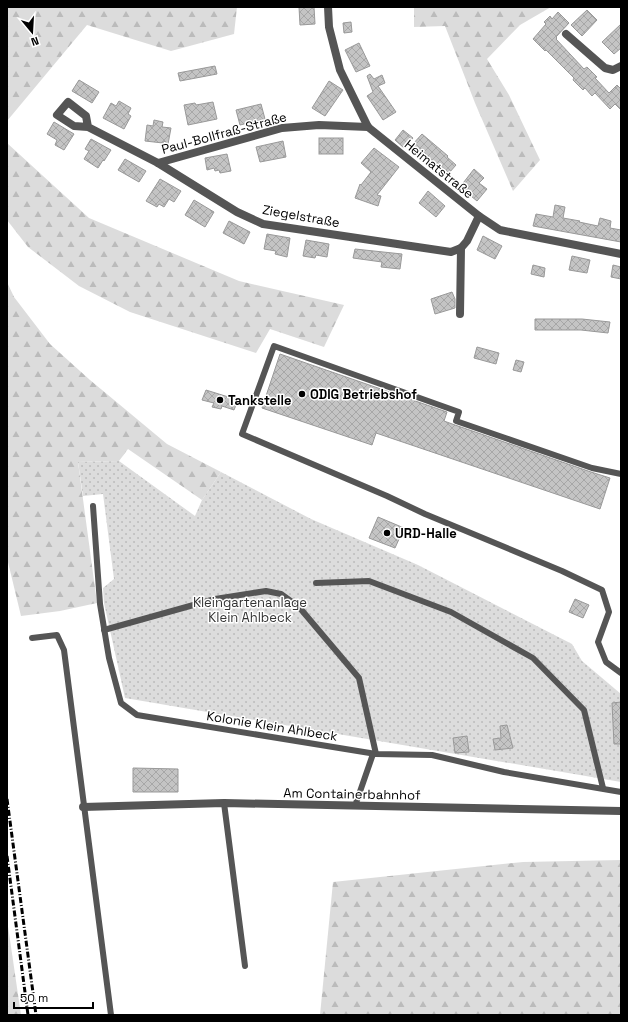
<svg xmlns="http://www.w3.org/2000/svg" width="628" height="1022" font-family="'Space Grotesk',sans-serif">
<defs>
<pattern id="forest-firs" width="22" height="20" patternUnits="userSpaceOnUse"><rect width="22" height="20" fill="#dcdcdc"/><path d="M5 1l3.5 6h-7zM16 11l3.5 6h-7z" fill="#bbb"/></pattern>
<pattern id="garden-dots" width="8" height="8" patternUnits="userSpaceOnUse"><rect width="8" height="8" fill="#dcdcdc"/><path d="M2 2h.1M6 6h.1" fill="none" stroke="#bbb" stroke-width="1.8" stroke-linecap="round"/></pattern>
<pattern id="building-cross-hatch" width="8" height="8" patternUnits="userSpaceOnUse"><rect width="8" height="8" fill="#c4c4c4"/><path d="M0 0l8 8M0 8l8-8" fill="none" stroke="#a7a7a7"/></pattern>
</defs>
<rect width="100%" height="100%" fill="#fff"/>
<g fill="url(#forest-firs)">
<path d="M7 7H237L234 34 171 51 87 25 7 121Z"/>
<path d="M414 7H551L520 25 487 59 509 95 540 160 513 191 475 103 445 26 414 27Z"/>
<path d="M7 143 89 218 239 281 344 305 324 347 270 329 256 353 130 312 79 286 28 247 7 220Z"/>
<path d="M7 282 14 297 50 344 90 380 167 444 221 472 202 500 128 449 119 461 78 462 97 603 60 611 21 616 7 558Z"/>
<path d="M621 860V1015H320L333 882 523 862Z"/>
<path d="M7 920 9 933 21 1015H7Z"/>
</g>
<path fill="url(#garden-dots)" d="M119 461 195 516 202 500 221 472 311 519 418 565 572 644 582 661 621 694V782L125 698 104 603 103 588 114 579 103 494 83 496 78 462Z"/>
<g fill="url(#building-cross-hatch)" stroke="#999">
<path d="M299 7H314L315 24 300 25Z"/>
<path d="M587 10 597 20 582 36 571 25Z"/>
<path d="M558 12 569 23 556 37 557 38 556 39 584 69 587 67 597 77 595 78 609 93 617 85 621 89V110L615 104 610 109 595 93 592 96 585 88 583 90 573 80 574 78 546 50 545 51 533 39 546 24 544 22 550 16 552 19Z"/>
<path d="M351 22 352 32 344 33 343 23Z"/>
<path d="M621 24V48L614 54 602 42Z"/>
<path d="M359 43 370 66 356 72 345 50Z"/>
<path d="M215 66 217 74 180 81 178 73Z"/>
<path d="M370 74 374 79 382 75 385 83 378 86 396 112 383 120 367 96 373 92 367 76Z"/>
<path d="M79 80 99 92 92 103 72 91Z"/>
<path d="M329 81 343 90 325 116 312 108Z"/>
<path d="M119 101 131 108 128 114 131 116 124 129 103 118 111 103 116 106Z"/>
<path d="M213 102 217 119 188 125 184 105 195 103 196 105Z"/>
<path d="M261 104 265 119 240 125 236 110Z"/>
<path d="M154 120 163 122 162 127 171 128 168 144 164 141 163 143 145 141 147 125 153 126Z"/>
<path d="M54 122 74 134 64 150 55 145 57 140 47 134Z"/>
<path d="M403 130 413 138 404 148 395 140Z"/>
<path d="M422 134 448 156 447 157 456 165 449 173 440 165 438 168 412 145Z"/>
<rect x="319" y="138" width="24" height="16"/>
<path d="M91 139 111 150 104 161 103 160 98 168 84 159 89 151 85 149Z"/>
<path d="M283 141 286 157 260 162 256 147Z"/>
<path d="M374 148 399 167 377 195 381 196 378 206 355 198 360 184 361 185 371 172 361 163Z"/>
<path d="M227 154 231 171 220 173 219 170 215 171 214 168 207 170 205 158Z"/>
<path d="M125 159 146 171 139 182 118 170Z"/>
<path d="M474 169 484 178 479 183 487 189 477 201 460 187Z"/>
<path d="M160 179 181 191 174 202 169 199 164 207 159 204 157 207 146 201Z"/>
<path d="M428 191 445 206 436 217 419 203Z"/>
<path d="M194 200 214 212 205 227 185 215Z"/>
<path d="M555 205 565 207 563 218 580 221 579 222 598 226 600 218 611 221 610 228 621 230V242L533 226 536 214 553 217Z"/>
<path d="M229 221 250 232 244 244 223 233Z"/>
<path d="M267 234 290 238 287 257 275 254 276 251 264 249Z"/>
<path d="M483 236 502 246 495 259 477 250Z"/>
<path d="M306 240 329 244 327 257 316 255 315 258 303 256Z"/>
<path d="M355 249 402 254 400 269 381 267 382 262 353 258Z"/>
<path d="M572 256 590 260 587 273 569 270Z"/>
<path d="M533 265 545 268 544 277 531 274Z"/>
<path d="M613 265 621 267V279L611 277Z"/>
<path d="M452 292 455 299V308L435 314 431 299Z"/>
<path d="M535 319H582L610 322 608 333 581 330H535Z"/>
<path d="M477 347 499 353 496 364 474 358Z"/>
<path d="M280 354 447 412 444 421 455 425 591 472 610 478 600 509 376 433 372 445 262 408Z"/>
<path d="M516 360 524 362 521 372 513 370Z"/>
<path d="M206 390 238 400 234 410 222 406 221 409 212 407 214 403 202 400Z"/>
<path d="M378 517 404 528 395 548 369 538Z"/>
<path d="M575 599 589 605 583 618 569 612Z"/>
<path d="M621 702V744H614L612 703Z"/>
<path d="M507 725 513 748 495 750 493 739 501 738 500 726Z"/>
<path d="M467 736 469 752 455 753 453 738Z"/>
<path d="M133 768 178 769V792H133Z"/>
</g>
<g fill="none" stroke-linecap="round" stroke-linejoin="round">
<g stroke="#555" stroke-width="6">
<path d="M621 474 592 468 456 421 459 412 274 346 242 434 387 496 425 514 562 571 602 590 609 612 598 642 606 662 621 673"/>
<path d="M93 506 100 604 109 658 121 703 137 715 376 754 432 755 504 772 621 792"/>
<path d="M316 583 369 581 451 612 533 658 584 710 603 788"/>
<path d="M104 630 215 599 266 591 281 594 299 607 359 678 376 754"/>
<path d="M32 638 57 635 64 650 111 1015"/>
<path d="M224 803 245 966"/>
<path d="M355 806 373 754"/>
</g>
<g stroke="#555" stroke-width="8">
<path d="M328 7 329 27 340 70 368 127 479 216 500 230 621 254"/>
<path d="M566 34 605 68 613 70 621 66"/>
<path d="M88 127 74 126 57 115 68 102 86 116 88 127 158 163 237 212 263 224 451 252 461 248 467 241 479 216"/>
<path d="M158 163 282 128 319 125 368 127"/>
<path d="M460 314 461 248"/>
<path d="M83 807 224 803 621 811"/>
</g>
<g stroke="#000" stroke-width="3" stroke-dasharray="6 2 1 2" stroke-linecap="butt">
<path d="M7 799 36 1015"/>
<path d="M7 856 28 1015"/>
</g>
</g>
<g fill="#000" stroke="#fff" stroke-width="1.5">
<circle cx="302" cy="394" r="4"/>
<circle cx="220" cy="400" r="4"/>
<circle cx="387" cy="533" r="4"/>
</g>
<g text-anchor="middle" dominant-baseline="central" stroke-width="3" stroke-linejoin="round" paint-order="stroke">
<g font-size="13" fill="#000" stroke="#fff">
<text transform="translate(224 133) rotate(-15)">Paul-Bollfraß-Straße</text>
<text transform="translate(439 169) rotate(39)">Heimatstraße</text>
<text transform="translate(301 216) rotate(10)">Ziegelstraße</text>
<text transform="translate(272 726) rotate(9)">Kolonie Klein Ahlbeck</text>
<text transform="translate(352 794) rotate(1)">Am Containerbahnhof</text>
</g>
<g font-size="13" font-weight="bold" fill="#000" stroke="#fff" text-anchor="start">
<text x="310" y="394">ODIG Betriebshof</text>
<text x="228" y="400">Tankstelle</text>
<text x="395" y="533">URD-Halle</text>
</g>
<g font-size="13" fill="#333" stroke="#fff">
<text x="250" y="602">Kleingartenanlage<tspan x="250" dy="15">Klein Ahlbeck</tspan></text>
</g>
</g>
<rect width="628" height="1022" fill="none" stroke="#000000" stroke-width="16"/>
<g transform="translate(32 32) rotate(162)" stroke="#ffffff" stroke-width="3" paint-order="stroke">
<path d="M0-3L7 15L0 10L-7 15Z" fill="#000000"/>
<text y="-6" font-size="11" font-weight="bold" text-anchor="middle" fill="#000000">N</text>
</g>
<path d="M14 1002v6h79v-6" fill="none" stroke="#000000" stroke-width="2"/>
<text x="20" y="1002" font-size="12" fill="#000000" stroke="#ffffff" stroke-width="3" paint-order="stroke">50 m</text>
</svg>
